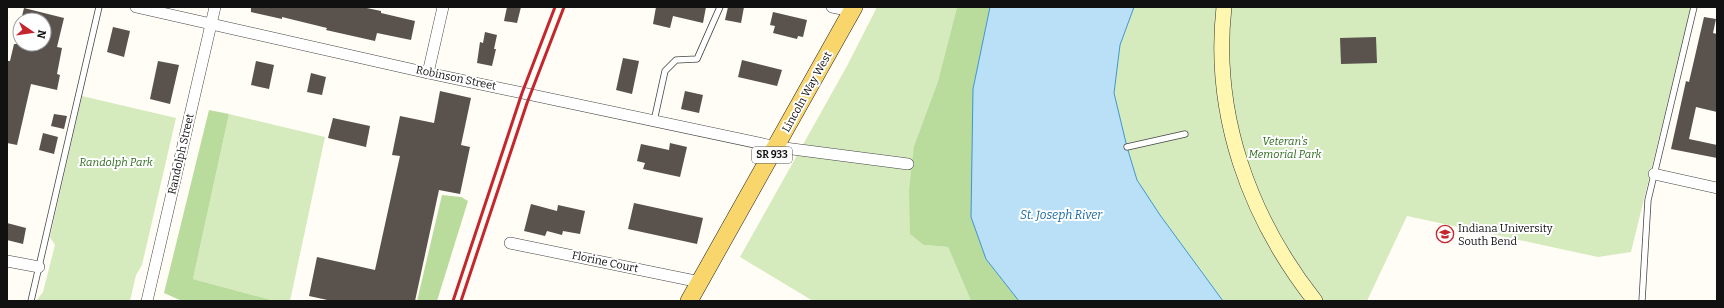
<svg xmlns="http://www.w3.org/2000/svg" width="1724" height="308" font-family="Bitter,serif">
<rect width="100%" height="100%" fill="#fffdf5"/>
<g fill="#d5ebbd">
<path d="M877 7H957L938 81 914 146 924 245 948 247 971 301H813L740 257 847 66Z"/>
<path d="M1134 7H1691L1631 252 1598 257 1407 216 1367 301H1223L1160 215 1137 180 1127 147 1114 93 1120 45Z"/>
<path d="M82 96 176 118 142 265 136 275 130 301H36L43 292 55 245 50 237Z"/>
<path d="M229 114 325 137 290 301H275L193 279Z"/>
</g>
<g fill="#b9dc9c">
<path d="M957 7H990L973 89 986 259 1019 301H971L948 247 924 245 910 234 909 190 914 146 938 81Z"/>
<path d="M209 110 229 114 193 279 275 301H182L164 293Z"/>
<path d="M442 195 461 197 468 201 437 301H417Z"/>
</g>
<path fill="#b9e0f7" stroke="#3f96cf" d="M990 7H1134L1120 45 1114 93 1127 147 1137 180 1160 215 1223 301H1019L986 259 971 217 973 89Z"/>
<g fill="#5a524d">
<path d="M251 7H362L381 11V13L415 21 411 40 377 33 375 41 326 30 327 28 282 17V19L251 12Z"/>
<path d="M507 7H521L517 23 504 21Z"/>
<path d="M656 7H706L703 23 673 16 670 28 653 24Z"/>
<path d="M728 7H744L741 23 725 20Z"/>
<path d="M24 8 64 18 57 47 62 48 57 74 60 75 57 90 31 84 17 145 7 143V61H10L14 44H44V20H21Z"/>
<path d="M773 12 807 20 803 37 798 36 797 39 773 33 775 26 770 25Z"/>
<path d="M1704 17 1716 19 1713 33 1717 34V112L1696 107 1689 139 1717 145V158L1671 149 1686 81 1689 82Z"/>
<path d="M113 27 130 31 124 57 107 52Z"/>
<path d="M485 32 497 35 494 49H496L492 66 477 63 480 42 483 43Z"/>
<path d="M1376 37 1377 63 1341 64 1340 38Z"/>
<path d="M623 58 639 61 632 94 616 90Z"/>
<path d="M742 60 782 70 777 86 738 77Z"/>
<path d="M158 61 179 65 170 104 150 99Z"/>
<path d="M256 61 274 65 269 89 251 85Z"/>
<path d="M311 73 326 77 322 95 307 92Z"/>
<path d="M440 91 471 98 461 145 470 147 460 194 439 190 415 301H332L309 296 317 257 375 270 400 156 392 155 400 116 434 123Z"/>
<path d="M685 91 703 95 699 113 681 109Z"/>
<path d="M54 114 67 116 64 129 51 126Z"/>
<path d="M333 118 370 126 366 147 328 138Z"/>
<path d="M43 133 58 137 54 154 39 150Z"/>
<path d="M670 143 687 147 680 177 643 169 645 163 637 161 641 144 669 150Z"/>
<path d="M634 203 703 218 697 244 628 229Z"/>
<path d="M531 204 557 211 558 205 585 211 580 234 563 231 562 235 547 231 545 236 524 231Z"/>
<path d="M7 223 26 228 23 244 7 240Z"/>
</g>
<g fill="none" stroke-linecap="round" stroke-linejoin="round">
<defs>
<g id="lane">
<path d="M654 121 665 71 676 60 697 59 720 7"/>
<path d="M1127 147 1185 134"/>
<path d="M31 301 99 7"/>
<path d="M1642 301 1648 200 1694 7"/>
</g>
<g id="street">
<path d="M136 7 428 73 777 147 908 164"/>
<path d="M832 7 852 11"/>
<path d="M428 73 443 7"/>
<path d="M1654 174 1717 188"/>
<path d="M510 243 700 282"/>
<path d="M7 261 39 267"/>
<path d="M147 301 215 7"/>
</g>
<path id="secondary" d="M1224 7C1212 114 1249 217 1315 301"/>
<path id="primary" d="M689 301 854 7"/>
</defs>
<use href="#lane" stroke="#444" stroke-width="7"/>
<use href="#street" stroke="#444" stroke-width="12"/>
<use href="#secondary" stroke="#333" stroke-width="16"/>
<use href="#primary" stroke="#222" stroke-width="18"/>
<use href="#lane" stroke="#fff" stroke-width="5.5"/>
<use href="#street" stroke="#fff" stroke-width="11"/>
<use href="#secondary" stroke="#fff6b0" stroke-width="15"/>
<use href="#primary" stroke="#f9d66b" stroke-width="17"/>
<g stroke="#c4262e" stroke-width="3">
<path d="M453 301 522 93 555 7"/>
<path d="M461 301 527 103 564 7"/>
</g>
</g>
<defs>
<symbol id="university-ring" viewBox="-11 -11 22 22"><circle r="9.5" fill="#fff" stroke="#c4262e" stroke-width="1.5"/><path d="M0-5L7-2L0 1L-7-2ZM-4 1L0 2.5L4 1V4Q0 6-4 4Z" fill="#c4262e"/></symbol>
</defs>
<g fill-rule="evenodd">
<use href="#university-ring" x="1435" y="224" width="20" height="20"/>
</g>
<g text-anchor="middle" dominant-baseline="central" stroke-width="4" stroke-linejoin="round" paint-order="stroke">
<rect fill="#fff" stroke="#585858" stroke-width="1" x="752" y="147" width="40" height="16" rx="3"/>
<g font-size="10" font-weight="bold" fill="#111">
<text x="772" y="155">SR 933</text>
</g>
<g font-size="11" fill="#111" stroke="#fff">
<text transform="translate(456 78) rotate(12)">Robinson Street</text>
<text transform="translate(807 92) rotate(-61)">Lincoln Way West</text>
<text transform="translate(181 154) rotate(-77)">Randolph Street</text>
<text transform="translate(605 262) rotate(12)">Florine Court</text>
</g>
<g font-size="11" font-style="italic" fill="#2f6b1f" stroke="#fff">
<text x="1285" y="141">Veteran's<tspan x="1285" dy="13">Memorial Park</tspan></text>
<text x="116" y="162">Randolph Park</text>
</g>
<g font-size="11" fill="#111" stroke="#fff" text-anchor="start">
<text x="1458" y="228">Indiana University<tspan x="1458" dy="13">South Bend</tspan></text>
</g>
<g font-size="12" font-style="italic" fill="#1768a6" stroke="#fff">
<text x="1061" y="215">St. Joseph River</text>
</g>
</g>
<rect width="1724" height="308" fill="none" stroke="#111111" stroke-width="16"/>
<g transform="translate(32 32) rotate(103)"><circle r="19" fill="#ffffff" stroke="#a0a0a0"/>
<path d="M0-3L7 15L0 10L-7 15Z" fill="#c4262e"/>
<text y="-6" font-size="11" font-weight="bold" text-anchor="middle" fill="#111111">N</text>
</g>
</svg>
